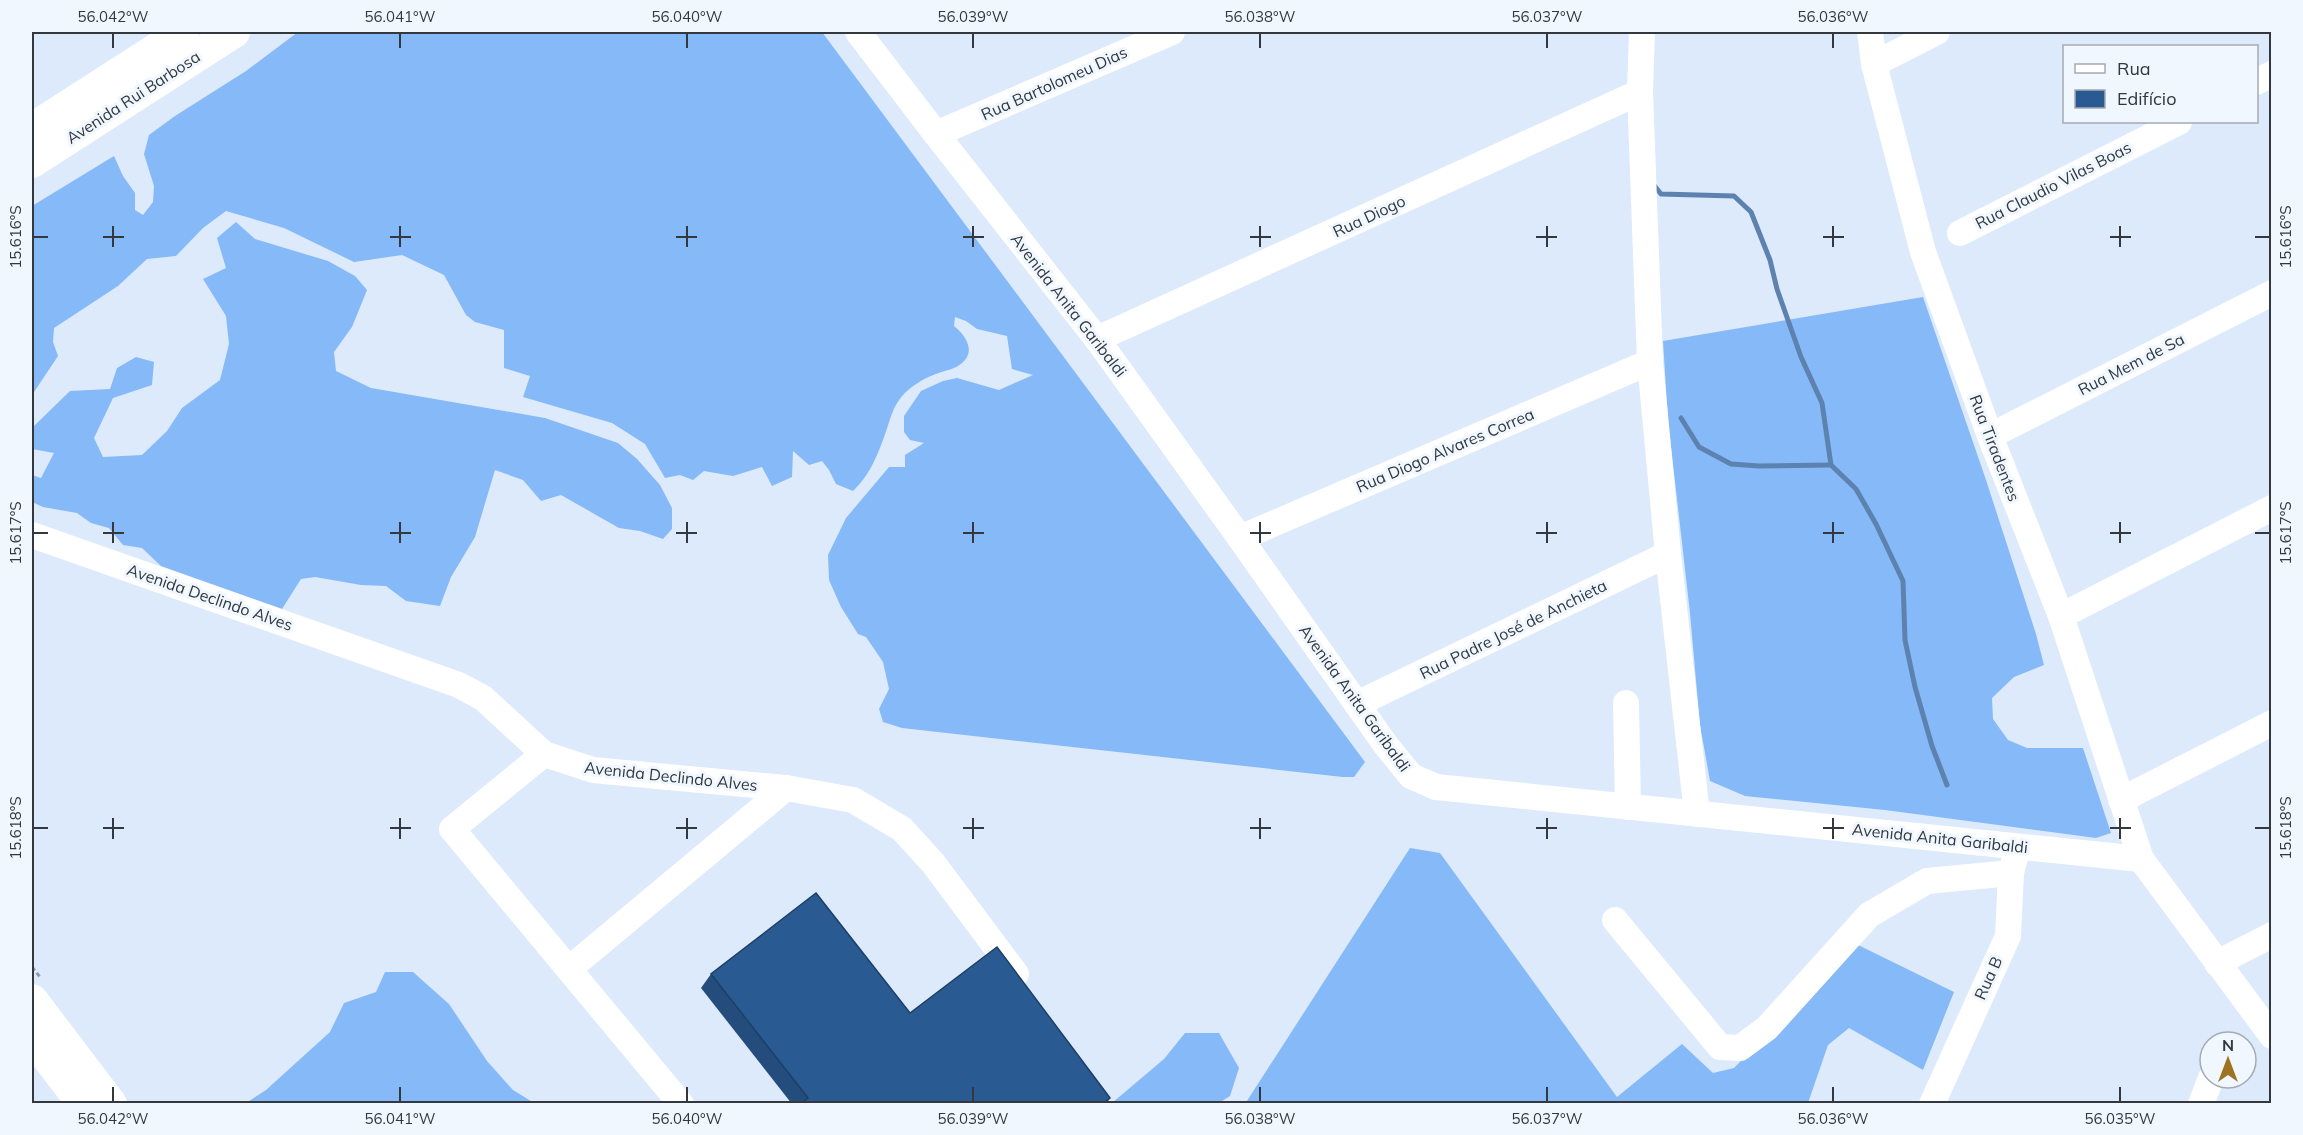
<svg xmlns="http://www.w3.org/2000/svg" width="2303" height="1135" font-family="Mulish,sans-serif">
<rect width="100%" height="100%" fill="#dceafc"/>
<g fill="#86b9f7">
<path d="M298 32H822L1365 762 1354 777H1343L902 728 883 722 879 709 889 689 883 662 866 637 858 634 841 607 829 580 828 555 846 518 889 467H905V455L924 443 910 440 904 432V416L921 391 943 381 957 378 999 390 1033 375 1012 369 1007 336 977 329 966 321 955 317 954 326C963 333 973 346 967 357 960 370 943 370 931 376 923 379 914 385 907 391 891 406 891 420 883 440 876 459 868 477 853 491L836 484 829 470 822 461 809 465 793 451 792 477 772 486 762 467 733 476 704 471 693 480 680 475 665 478 645 444 612 423 523 397 530 376 504 368V330L475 322 466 315 444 275 402 255 354 262 284 228 226 211 203 228 176 256 147 259 118 286 54 328 53 342 58 356 32 395V206L114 156 123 176 135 193V210L143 215 153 202 154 186 144 154 149 135 175 116 246 71Z"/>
<path d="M236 222 255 239 328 261 355 276 367 290 352 327 334 352 336 371 371 388 545 418 618 443 637 459 660 485 672 508V529L663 539 640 531 619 528 561 495 541 501 523 480 495 470 475 537 451 577 440 606 406 601 386 586 361 585 315 577 301 579 282 609 161 566 142 548 123 545 109 528 91 523 77 513 43 507 32 502V475L41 478 54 453 32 449 34 426 70 391 110 389 117 368 136 357 154 362 152 385 113 398 94 438 103 457 142 455 167 431 182 408 220 380 229 344 226 316 203 279 226 268 217 238Z"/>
<path d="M1923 297 1986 480 2036 634 2044 665 2014 677 1992 698 1993 719 2008 740 2027 748H2083L2111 833 2096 838 1885 810 1745 796 1710 781 1700 725 1690 613 1668 420 1663 341Z"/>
<path d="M1410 848 1440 853 1617 1097 1682 1044 1713 1073 1734 1068 1856 944 1954 992 1923 1070 1849 1028 1828 1045 1808 1103 1245 1104Z"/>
<path d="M385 972H413L449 1004 487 1061 513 1090 534 1103H246L266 1090 330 1032 344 1003 376 992Z"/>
<path d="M1185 1033H1219L1239 1068 1230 1096 1219 1103H1112L1164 1059Z"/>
</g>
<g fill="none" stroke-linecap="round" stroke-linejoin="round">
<g stroke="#5e82af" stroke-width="5">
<path d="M1653 184 1661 194 1734 196 1751 212 1770 260 1777 289 1801 357 1822 403 1831 465 1856 489 1876 524 1903 581 1905 640 1915 687 1932 746 1947 785"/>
<path d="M1681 418 1699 447 1731 464 1759 466 1831 465"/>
</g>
<path stroke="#919ba8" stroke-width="3" stroke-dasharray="4.5 3" stroke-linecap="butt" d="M32 967 40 977"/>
<g stroke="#fff" stroke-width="26">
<path d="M858 32 936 134 1097 339 1240 538 1385 744 1411 776 1436 787 2141 859"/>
<path d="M1642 32 1640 92 1650 362 1668 554 1697 814"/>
<path d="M1870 32 1874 64 1923 252 1990 436 2061 616 2141 859 2272 1036"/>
<path d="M1874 64 1937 32"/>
<path d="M2256 82 2272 74"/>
<path d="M936 134 1172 32"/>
<path d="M1960 233 2179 122"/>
<path d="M1097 339 1640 92"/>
<path d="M1990 436 2272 293"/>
<path d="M32 535 459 685 483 698 544 754 593 770 786 788 853 800 902 829 933 863 1016 974"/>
<path d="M1240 538 1650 362"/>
<path d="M2061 616 2272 508"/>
<path d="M1626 703 1628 807"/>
<path d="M1357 704 1668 554"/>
<path d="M544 754 452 829 681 1104"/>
<path d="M2121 800 2272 723"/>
<path d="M1615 920 1720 1047 1740 1048 1767 1028 1869 915 1927 881 2011 873"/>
<path d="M2217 963 2272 935"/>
<path d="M569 969 786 788"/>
<path d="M1932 1104 2008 936 2011 873 2015 858"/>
<path d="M2201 1104 2211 1078"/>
</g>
<g stroke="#fff" stroke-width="32">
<path d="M32 129 183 32"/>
<path d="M32 162 234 32"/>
<path d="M32 1000 111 1104"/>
<path d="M32 1037 83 1104"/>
</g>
</g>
<path fill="#244d7e" d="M711 974 910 1013 1110 1098 1106 1104H792L701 988Z"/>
<path fill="#2a5a92" stroke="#1d3f66" stroke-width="1.5" d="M816 893 910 1013 997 947 1110 1098 1103 1104H801L808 1098 711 974Z"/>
<path fill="none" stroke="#33383f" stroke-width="2" d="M113 33V48M400 33V48M687 33V48M973 33V48M1260 33V48M1547 33V48M1833 33V48M113 226V247M400 226V247M687 226V247M973 226V247M1260 226V247M1547 226V247M1833 226V247M2120 226V247M33 237H48M103 237H124M390 237H411M676 237H697M963 237H984M1250 237H1271M1536 237H1557M1823 237H1844M2110 237H2131M2255 237H2270M113 522V543M400 522V543M687 522V543M973 522V543M1260 522V543M1547 522V543M1833 522V543M2120 522V543M33 533H48M103 533H124M390 533H411M676 533H697M963 533H984M1250 533H1271M1536 533H1557M1823 533H1844M2110 533H2131M2255 533H2270M113 818V839M400 818V839M687 818V839M973 818V839M1260 818V839M1547 818V839M1833 818V839M2120 818V839M33 828H48M103 828H124M390 828H411M676 828H697M963 828H984M1250 828H1271M1536 828H1557M1823 828H1844M2110 828H2131M2255 828H2270M113 1087V1102M400 1087V1102M687 1087V1102M973 1087V1102M1260 1087V1102M1547 1087V1102M1833 1087V1102M2120 1087V1102"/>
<g text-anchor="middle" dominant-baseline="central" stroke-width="6" stroke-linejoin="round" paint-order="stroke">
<g font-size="16" fill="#33383f" stroke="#f1f7fe">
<text transform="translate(1054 83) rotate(-24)">Rua Bartolomeu Dias</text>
<text transform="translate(133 97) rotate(-33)">Avenida Rui Barbosa</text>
<text transform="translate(2053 185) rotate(-27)">Rua Claudio Vilas Boas</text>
<text transform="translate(1369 216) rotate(-25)">Rua Diogo</text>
<text transform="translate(1069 305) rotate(52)">Avenida Anita Garibaldi</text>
<text transform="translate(2131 364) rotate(-27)">Rua Mem de Sa</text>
<text transform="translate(1995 448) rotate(69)">Rua Tiradentes</text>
<text transform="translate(1445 450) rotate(-23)">Rua Diogo Alvares Correa</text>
<text transform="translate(210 597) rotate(19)">Avenida Declindo Alves</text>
<text transform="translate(1513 629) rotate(-26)">Rua Padre José de Anchieta</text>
<text transform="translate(1355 698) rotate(54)">Avenida Anita Garibaldi</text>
<text transform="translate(671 776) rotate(6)">Avenida Declindo Alves</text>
<text transform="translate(1940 838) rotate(6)">Avenida Anita Garibaldi</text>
<text transform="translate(1988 978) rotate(-66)">Rua B</text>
</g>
</g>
<rect width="2303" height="1135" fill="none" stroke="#f1f7fe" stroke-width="66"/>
<rect x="2063" y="45" width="195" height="78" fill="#f1f7fe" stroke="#a5abb2" stroke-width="1.5"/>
<rect x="2075" y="64" width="30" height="9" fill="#ffffff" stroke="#a5abb2" stroke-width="1.5"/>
<text x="2117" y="75" font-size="18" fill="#33383f">Rua</text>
<rect x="2075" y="90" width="30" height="18" fill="#2a5a92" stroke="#a5abb2" stroke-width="1.5"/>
<text x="2117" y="105" font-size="18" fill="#33383f">Edifício</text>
<g transform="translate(2228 1060)"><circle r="28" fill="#f1f7fe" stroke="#a5abb2" stroke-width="1.5"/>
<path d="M0-4.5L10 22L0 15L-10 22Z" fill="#9d7522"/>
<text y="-9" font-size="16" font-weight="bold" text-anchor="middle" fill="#33383f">N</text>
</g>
<rect x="33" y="33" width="2237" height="1069" fill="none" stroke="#33383f" stroke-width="2"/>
<g font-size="15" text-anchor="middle" fill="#33383f">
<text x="113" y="22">56.042°W</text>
<text x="400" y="22">56.041°W</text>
<text x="687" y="22">56.040°W</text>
<text x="973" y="22">56.039°W</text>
<text x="1260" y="22">56.038°W</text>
<text x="1547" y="22">56.037°W</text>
<text x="1833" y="22">56.036°W</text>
<text transform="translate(16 237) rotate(-90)" y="5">15.616°S</text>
<text transform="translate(2286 237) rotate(-90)" y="5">15.616°S</text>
<text transform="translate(16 533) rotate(-90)" y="5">15.617°S</text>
<text transform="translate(2286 533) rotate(-90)" y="5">15.617°S</text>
<text transform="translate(16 828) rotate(-90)" y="5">15.618°S</text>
<text transform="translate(2286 828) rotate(-90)" y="5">15.618°S</text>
<text x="113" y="1124">56.042°W</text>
<text x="400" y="1124">56.041°W</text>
<text x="687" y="1124">56.040°W</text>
<text x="973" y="1124">56.039°W</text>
<text x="1260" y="1124">56.038°W</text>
<text x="1547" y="1124">56.037°W</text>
<text x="1833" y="1124">56.036°W</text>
<text x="2120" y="1124">56.035°W</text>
</g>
</svg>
